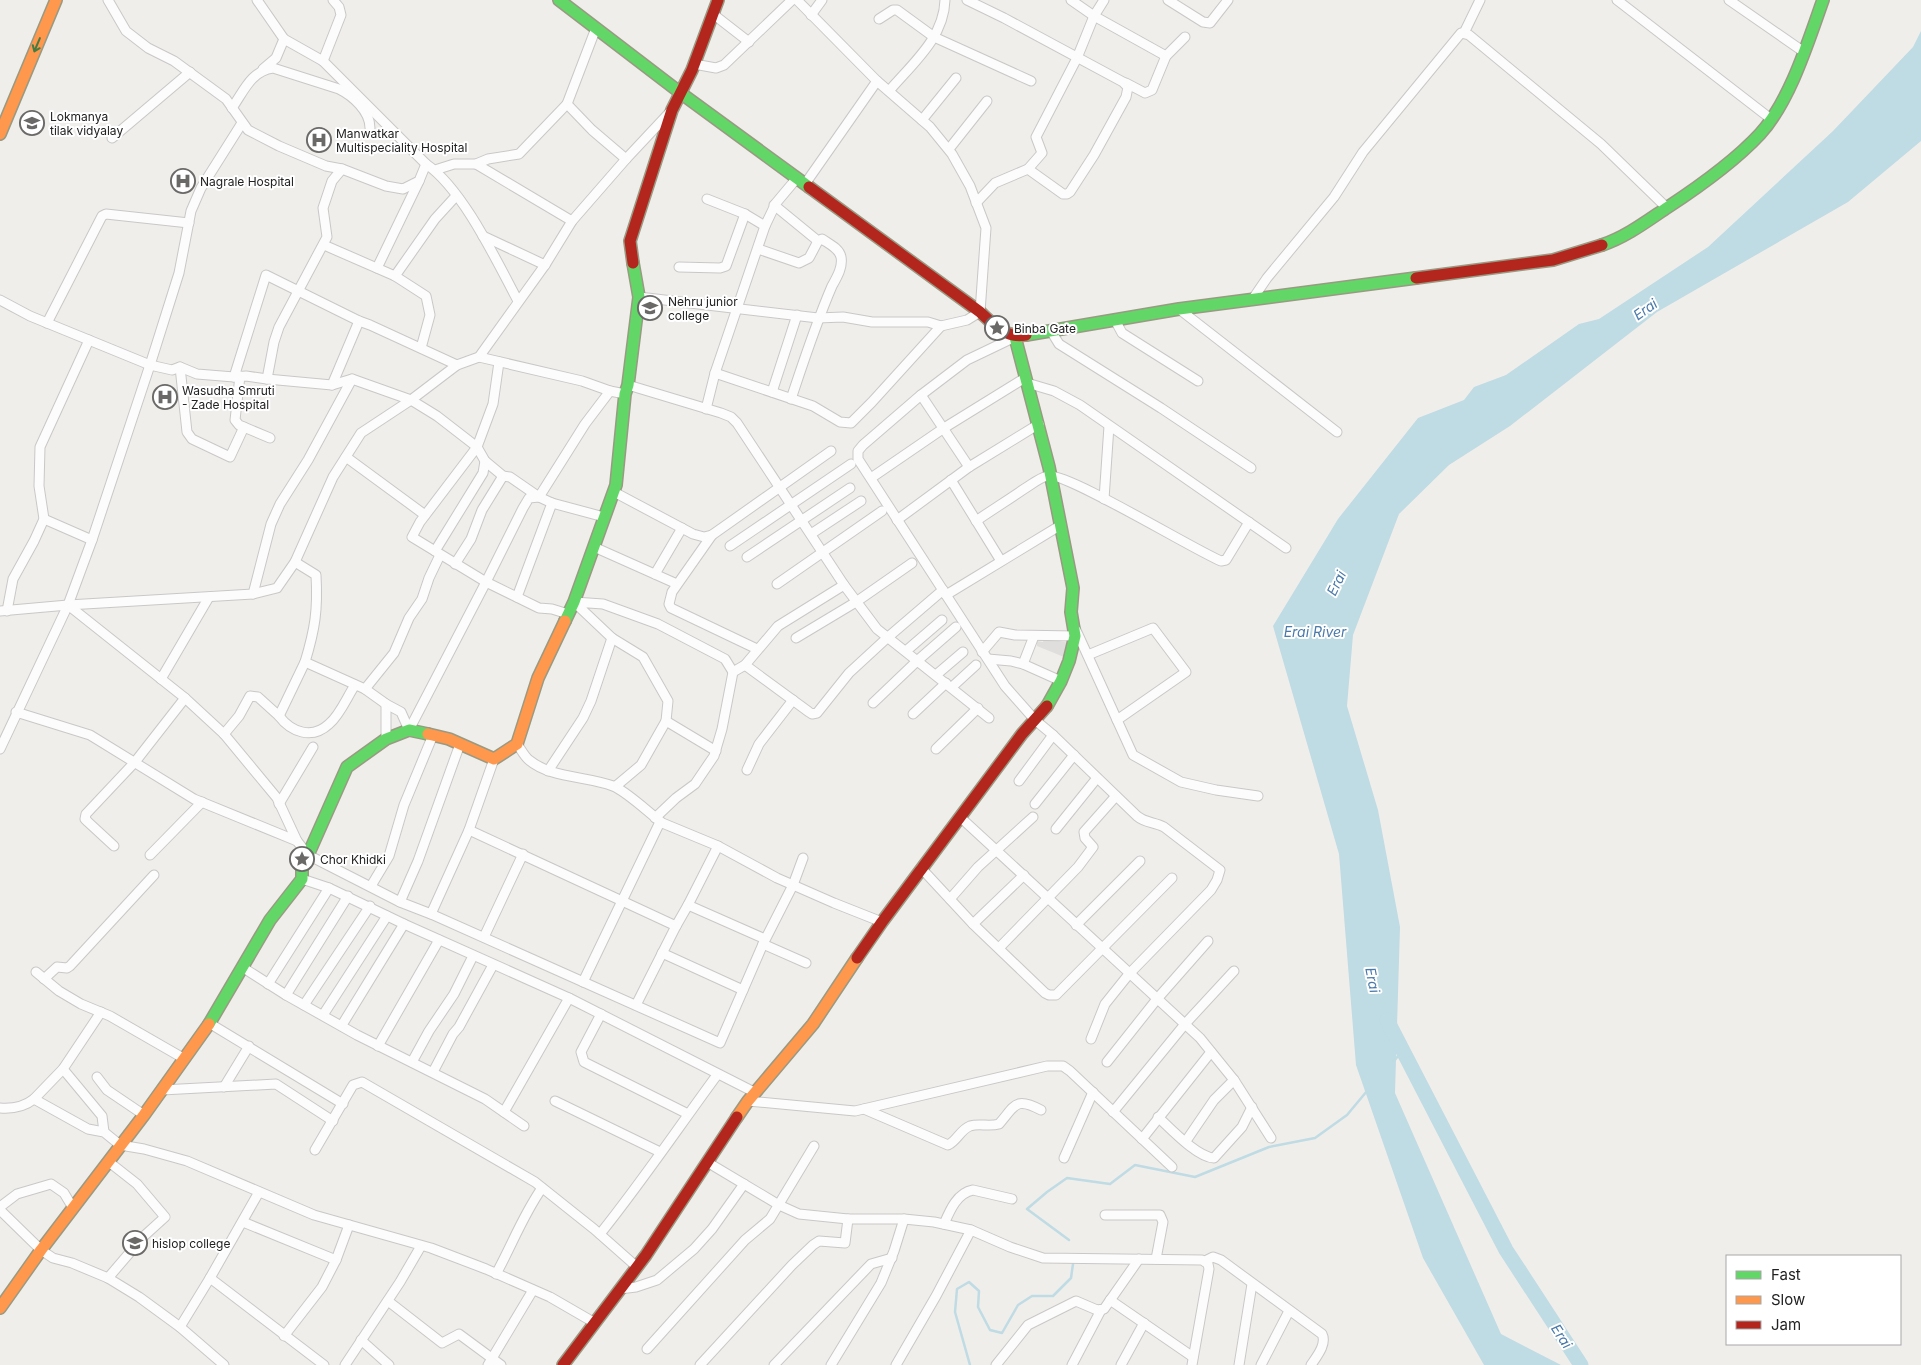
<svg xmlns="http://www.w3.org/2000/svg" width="1921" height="1365" font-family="Inter,sans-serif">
<rect width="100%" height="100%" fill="#f0eeeb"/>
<path fill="#dfdedc" d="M1044 638 1069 643 1064 657 1037 646V641L1043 642Z"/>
<path fill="#bfdbe3" d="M1921 31V141L1848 202 1657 312 1510 426 1449 465 1399 514 1353 635 1347 706 1378 810 1400 927 1395 1093 1501 1334 1561 1365H1484L1423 1258 1356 1065 1339 854 1273 626 1338 519 1418 418 1464 400 1474 387 1506 375 1579 324 1599 319 1708 247 1833 131 1913 47Z"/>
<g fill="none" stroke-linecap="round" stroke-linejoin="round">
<g stroke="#bfdbe3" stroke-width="2.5">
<path d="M1394 1061 1403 1050"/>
<path d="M1069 1240 1027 1209 1047 1192 1067 1178 1110 1184 1135 1165 1195 1177 1269 1147 1315 1138 1347 1115 1367 1091"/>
<path d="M970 1365 955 1312 957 1289 969 1282 979 1291 978 1307 990 1330 1002 1333 1018 1305 1032 1296H1053L1071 1278 1073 1264"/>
</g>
<path stroke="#bfdbe3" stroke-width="15" d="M1387 1020 1506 1250 1581 1365"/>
<defs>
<g id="street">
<path d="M108 0 126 31 148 48 174 61 226 99 248 130 279 146 326 166 342 169 386 186 403 189 419 181 426 164"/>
<path d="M257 0 284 39 323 61 426 164C463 189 497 262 518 301"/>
<path d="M967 0 1004 18 1123 82 1128 87 1126 97 1094 155 1070 192 1067 194H1063L1028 169"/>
<path d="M1071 0 1094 16 1166 56"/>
<path d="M1168 0 1203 22 1210 23 1228 0"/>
<path d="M1617 0 1771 119"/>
<path d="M1729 0 1804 52"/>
<path d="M713 14 749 42"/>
<path d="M811 15 822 0"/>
<path d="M879 19 893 10H897L934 37 1031 81"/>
<path d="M1464 33 1480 0"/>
<path d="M323 61 341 15 339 7 333 0"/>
<path d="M694 64 716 68 724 65 792 0"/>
<path d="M263 69 276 58 284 39"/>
<path d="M1126 83 1145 93 1152 90 1166 56 1185 37"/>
<path d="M889 91C912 64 944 38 945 0"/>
<path d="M567 104 592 130 626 159"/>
<path d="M232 108C244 91 251 71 273 68L339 89C353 96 370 111 370 128"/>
<path d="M922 120 956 78"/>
<path d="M112 138 190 72"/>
<path d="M949 149 987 101"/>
<path d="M476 164 572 221"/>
<path d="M435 170 454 164H476L488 159 519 154 567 104 596 28"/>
<path d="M805 184 877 81"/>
<path d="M707 199 745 214 765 226"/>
<path d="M976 203 995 183 1028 169 1042 153 1036 137 1077 58 1094 16 1104 0"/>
<path d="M774 205 818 241 822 239C829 244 839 248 841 257 843 267 837 277 832 286 816 323 804 360 791 399"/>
<path d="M483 236 545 265"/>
<path d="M324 245 395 276 426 296 430 315 421 348"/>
<path d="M758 249 799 263 809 258 818 241"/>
<path d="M679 267 720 268 726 266 745 214"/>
<path d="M377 268 419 181"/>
<path d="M395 276 435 219 456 196"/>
<path d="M639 297 818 318 843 317 872 322H928L941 326 967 320 980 312 986 228 970 186 952 154 930 127 877 81 797 0"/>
<path d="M0 300 30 316 150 365 172 370 180 367 197 374 234 377 246 376 267 379 332 385 352 379 411 400 437 416 477 447 485 461 503 476 510 477 539 497 552 503 604 517"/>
<path d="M1252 300 1267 278 1334 197 1363 152 1461 33 1469 35 1601 144 1666 207"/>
<path d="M1179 309 1337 432"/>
<path d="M1115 320 1122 333 1198 381"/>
<path d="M47 323 102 216 106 214 189 223"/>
<path d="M1051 331 1059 344 1161 408 1251 468"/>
<path d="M1015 337 967 360 921 395 863 445 858 451V459L1005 686 1035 720 1053 735 1137 816C1145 823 1155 822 1164 827L1220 870 1217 880 1211 890 1129 974 1105 1004 1091 1039"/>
<path d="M479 357 582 381 610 391 625 394"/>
<path d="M499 362 493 404 477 447 420 522 412 537 486 582 539 608 552 609 568 614"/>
<path d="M180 367 187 432 192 439 230 457 244 427"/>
<path d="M715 373 813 406 840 422 851 423 872 402 941 326"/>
<path d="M240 376 235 420 239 425 270 438"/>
<path d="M234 377 266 275 359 321 370 325 457 365"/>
<path d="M267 379 274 342 279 327 327 237 323 208 332 181 342 169"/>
<path d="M1027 383 1054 391 1080 405 1286 548"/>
<path d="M332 385 359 321"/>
<path d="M628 385 721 413 731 417 737 423 844 585"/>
<path d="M772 392 797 315"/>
<path d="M921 395 969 467"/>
<path d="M706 409 715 373 765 226 776 203 797 178"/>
<path d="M346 457 425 515"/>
<path d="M871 478 944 428 1025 378"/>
<path d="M951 480 1001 561"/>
<path d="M614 492 693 534 704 537 712 535 831 451"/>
<path d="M1104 499 1109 426"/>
<path d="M44 519 92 540"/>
<path d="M897 520 969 467 1039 424"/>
<path d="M976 521C992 510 1008 500 1024 489 1031 485 1039 478 1047 476 1063 470 1194 550 1221 561L1226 560 1249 522"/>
<path d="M811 534 861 501"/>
<path d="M712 535 672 592 669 604 671 608 757 649"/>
<path d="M730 546 851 464"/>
<path d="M594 547 677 584"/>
<path d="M435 551 483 473 485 461"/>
<path d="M747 557 850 488"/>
<path d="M295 562 316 575C318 610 315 629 305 662L365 689 386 704 401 712 409 730"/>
<path d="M455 564 471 539 482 510 503 476"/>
<path d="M655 574 682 528"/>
<path d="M777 584 882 511"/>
<path d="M253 594 271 524 280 504 308 460 352 379"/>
<path d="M946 595 1061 525"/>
<path d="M517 597 552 503"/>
<path d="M68 605 185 698 224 734 277 798 297 841"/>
<path d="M0 611 68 605 253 594 277 588 295 562 333 477 361 433 411 400 457 365 479 357 545 265 572 221 626 159 670 112"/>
<path d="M7 611 13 579 34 541 44 519 39 486 40 447 89 340"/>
<path d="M1076 630 1133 755 1181 782 1216 790 1258 796"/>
<path d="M796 638 856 602 912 563"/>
<path d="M906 651 942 620"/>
<path d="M982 652 999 632 1015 635 1075 636"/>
<path d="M1088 655 1153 628 1186 672 1117 720"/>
<path d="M988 659 1011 661 1023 664 1061 681"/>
<path d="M1023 664 1034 636"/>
<path d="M745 665 809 712 812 714 817 713 849 673 887 638 943 590"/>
<path d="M936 675 963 652"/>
<path d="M161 679 209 597"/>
<path d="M952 687 976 665"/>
<path d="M365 689 394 653 409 618 422 599 429 578 440 555"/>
<path d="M873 703 917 661 956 627"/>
<path d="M16 712 90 735 194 799 297 841 308 855 400 902 431 914 469 830 494 759"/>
<path d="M913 714 946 683"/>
<path d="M279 716C291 732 312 740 329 724 340 715 347 697 355 685"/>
<path d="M409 730 486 582 523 508 529 498 539 497 585 424 610 391"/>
<path d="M224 734 239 716 250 696 258 697 279 716 305 662"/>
<path d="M386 739V704"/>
<path d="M517 744C521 749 524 756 529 760 550 778 587 776 613 786 626 791 648 812 660 821"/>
<path d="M0 749 68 605 92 540 150 365 179 273 191 211 201 188 242 123"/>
<path d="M936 749 978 708"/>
<path d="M716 751 666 721 668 701 643 657 612 638 574 602 603 604 658 624 725 659 733 672"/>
<path d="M747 770 759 744 793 700"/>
<path d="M548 771 583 718 591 701 612 638"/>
<path d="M1019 781 1053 735"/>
<path d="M616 786 641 765 666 721"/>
<path d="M279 804 313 747"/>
<path d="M1035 804 1074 755"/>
<path d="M960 817 1200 1038 1234 1080 1271 1138"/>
<path d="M655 818 676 798 695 784 714 756 722 729 733 672 745 665 778 626 844 585 877 629 989 718"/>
<path d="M1056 829 1097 778"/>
<path d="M469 830 676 926 636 1005"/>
<path d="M114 846 88 822 85 819 86 814 135 762 185 698"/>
<path d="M150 855 202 802"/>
<path d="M921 868 973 924 1045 993 1049 995H1056L1172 878"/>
<path d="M302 879 329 888 404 924 569 998 754 1092"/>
<path d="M371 886 389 856 404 805 433 735"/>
<path d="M950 899 978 867 1033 817"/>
<path d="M400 902 418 861 460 744"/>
<path d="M688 905 718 846"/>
<path d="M431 914 720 1043 763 944 793 885 803 858"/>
<path d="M973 924 1024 875"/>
<path d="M1076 925 1140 861"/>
<path d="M676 926 688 905 765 939"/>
<path d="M484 937 523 854"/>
<path d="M763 944 806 963"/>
<path d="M999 948 1078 867 1093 847 1085 838 1084 832 1116 796"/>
<path d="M662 953 743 990"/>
<path d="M242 967 286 995 357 1035 485 1099 524 1126"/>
<path d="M36 972 59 991 81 1004 110 1016 183 1058"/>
<path d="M44 979 57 967 67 968 70 966 154 875"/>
<path d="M583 982 660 822 718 846 777 878 834 903 882 922"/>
<path d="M268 984 329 888"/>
<path d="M286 995 348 896"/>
<path d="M304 1005 370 906"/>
<path d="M601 1014 581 1052 584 1062 688 1114"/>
<path d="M323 1015 387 916"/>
<path d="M209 1023 343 1104"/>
<path d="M342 1025 404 924"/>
<path d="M378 1046 439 940"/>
<path d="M412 1062 429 1031 454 994 473 956"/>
<path d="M1107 1062 1157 999 1208 941"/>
<path d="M63 1069 102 1116 104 1132"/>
<path d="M433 1072 453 1034 459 1027 493 965"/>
<path d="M97 1077 107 1090 144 1115"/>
<path d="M224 1087 249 1046"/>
<path d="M162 1090 276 1084 333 1121"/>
<path d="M34 1099 63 1069 101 1012"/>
<path d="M555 1101 660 1152"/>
<path d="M748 1101 855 1111 1047 1066H1063L1070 1071 1172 1167"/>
<path d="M0 1108C13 1109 24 1107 34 1099L88 1129 104 1132 120 1145 144 1149 187 1161 314 1215 431 1248 486 1269 550 1297 595 1323"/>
<path d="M864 1109 948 1145C957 1141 960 1130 970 1126 979 1123 989 1127 999 1124 1015 1106 1015 1096 1041 1110"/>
<path d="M504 1112 569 998"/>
<path d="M1113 1112 1185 1024 1234 971"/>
<path d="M1158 1117C1171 1129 1197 1157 1214 1158L1242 1127 1252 1107"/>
<path d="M1142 1139 1211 1052"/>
<path d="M1186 1141 1214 1100 1234 1080"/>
<path d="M315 1150 353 1085 362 1082 535 1182 594 1229 637 1267"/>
<path d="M1064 1158 1093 1092"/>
<path d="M707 1162 779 1205 799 1214 848 1219H904L934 1222 971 1230 1010 1247 1043 1258 1202 1260 1208 1264 1209 1269 1192 1365"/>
<path d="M0 1207 17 1194 51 1184 64 1193 73 1208"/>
<path d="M0 1210 41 1250 53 1258 72 1263 108 1278 139 1297 180 1327 224 1365"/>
<path d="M1105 1215H1160L1163 1222 1156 1259"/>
<path d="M243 1222 336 1260"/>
<path d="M944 1224C950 1210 957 1193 973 1190L1012 1199"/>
<path d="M600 1234C641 1183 678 1128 717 1075"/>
<path d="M1205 1261 1213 1257 1221 1260 1322 1334C1327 1344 1317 1356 1311 1365"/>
<path d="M496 1274C512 1245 523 1215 542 1188"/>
<path d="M108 1278 144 1236 165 1217 137 1184 109 1162"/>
<path d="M210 1278 324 1365"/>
<path d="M620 1289 636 1287 657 1280 694 1249 712 1229 744 1184"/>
<path d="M1110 1300 1193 1357"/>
<path d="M388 1301 442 1343 459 1334 501 1365"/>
<path d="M180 1327 210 1278 259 1192"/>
<path d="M284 1336 322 1287 336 1260 349 1225"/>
<path d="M361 1340 389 1365"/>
<path d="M647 1349 745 1240 770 1219 814 1146"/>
<path d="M345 1365 400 1282 421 1246"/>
<path d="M488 1365 533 1290"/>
<path d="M700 1365 792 1265 813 1245 819 1241 845 1243 848 1219"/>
<path d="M774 1365 871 1264 892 1258"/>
<path d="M831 1365 881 1283 894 1251 904 1219"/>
<path d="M896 1365 936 1296 971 1230"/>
<path d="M996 1365 1028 1325 1076 1301 1097 1310 1104 1309 1139 1259"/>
<path d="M1072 1365 1101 1310"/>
<path d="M1121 1365 1144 1323"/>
<path d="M1239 1365 1252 1284"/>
<path d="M1261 1365 1289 1311"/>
</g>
<g id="fast">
<path d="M559 0 682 94 809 187"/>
<path d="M1602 245C1626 237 1647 221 1668 207 1700 186 1734 162 1760 134 1790 101 1808 42 1823 0"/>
<path d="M1026 335 1179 309 1416 278"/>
<path d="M1015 337 1049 467 1073 588 1071 612 1075 636 1069 661 1061 681 1047 706"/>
<path d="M565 621 574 602 616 485 625 394 628 385 639 297 633 263"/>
<path d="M209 1024 270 920 302 879V859L308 855 347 767 386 739 409 730 428 734"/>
</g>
<g id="slow">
<path d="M0 134 56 0"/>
<path d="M428 734 449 739 494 759 517 744 538 678 565 621"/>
<path d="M737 1117 748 1101 813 1024 857 958"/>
<path d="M0 1308 41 1250 144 1115 209 1024"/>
</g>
<g id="jam">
<path d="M809 187 980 312C994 325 1006 339 1026 335"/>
<path d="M633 263 630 241 672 110 692 70 718 0"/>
<path d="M1416 278 1553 260 1602 245"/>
<path d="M857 958 882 922 1022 734 1047 706"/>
<path d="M563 1365 646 1255 737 1117"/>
</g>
</defs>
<use href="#street" stroke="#c9c8c7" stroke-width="11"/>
<use href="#fast" stroke="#999a82" stroke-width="14"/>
<use href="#slow" stroke="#999a82" stroke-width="14"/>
<use href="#jam" stroke="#999a82" stroke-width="14"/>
<use href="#street" stroke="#fdfcfc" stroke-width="9"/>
<use href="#fast" stroke="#63d668" stroke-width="11"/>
<use href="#slow" stroke="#ff974d" stroke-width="11"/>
<use href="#jam" stroke="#b3261e" stroke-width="11"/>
</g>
<defs><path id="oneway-shaft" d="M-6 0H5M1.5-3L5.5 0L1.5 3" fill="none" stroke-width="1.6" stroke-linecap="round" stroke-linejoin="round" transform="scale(1.25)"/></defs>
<use stroke="#427c45" href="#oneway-shaft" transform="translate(37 45) rotate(113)"/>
<defs>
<symbol id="school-ring" viewBox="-11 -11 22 22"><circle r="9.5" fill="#fff" stroke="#6a6968" stroke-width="1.5"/><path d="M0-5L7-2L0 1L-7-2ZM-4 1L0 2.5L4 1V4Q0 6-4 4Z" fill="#6a6968"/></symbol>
<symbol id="hospital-ring" viewBox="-11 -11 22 22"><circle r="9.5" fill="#fff" stroke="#6a6968" stroke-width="1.5"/><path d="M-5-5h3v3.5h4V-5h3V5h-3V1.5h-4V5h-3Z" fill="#6a6968"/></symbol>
<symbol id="sight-ring" viewBox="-11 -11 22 22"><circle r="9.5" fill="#fff" stroke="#6a6968" stroke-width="1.5"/><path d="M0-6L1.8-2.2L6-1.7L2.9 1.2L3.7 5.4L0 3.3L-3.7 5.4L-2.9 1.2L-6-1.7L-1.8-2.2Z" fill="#6a6968"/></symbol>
</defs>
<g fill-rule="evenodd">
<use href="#school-ring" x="18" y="109" width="28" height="28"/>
<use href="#hospital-ring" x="305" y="126" width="28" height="28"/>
<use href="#hospital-ring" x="169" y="167" width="28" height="28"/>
<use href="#school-ring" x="636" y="294" width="28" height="28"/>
<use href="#sight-ring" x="983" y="314" width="28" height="28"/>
<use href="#hospital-ring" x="151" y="383" width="28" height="28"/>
<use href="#sight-ring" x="288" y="845" width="28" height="28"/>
<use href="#school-ring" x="121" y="1229" width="28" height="28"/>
</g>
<g text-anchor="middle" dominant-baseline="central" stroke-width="4" stroke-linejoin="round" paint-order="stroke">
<g font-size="12" fill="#222" stroke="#fff" text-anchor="start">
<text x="50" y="116">Lokmanya<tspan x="50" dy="14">tilak vidyalay</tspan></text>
<text x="336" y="133">Manwatkar<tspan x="336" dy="14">Multispeciality Hospital</tspan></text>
<text x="200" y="181">Nagrale Hospital</text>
<text x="668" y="301">Nehru junior<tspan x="668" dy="14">college</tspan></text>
<text x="1014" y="328">Binba Gate</text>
<text x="182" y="390">Wasudha Smruti<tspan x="182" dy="14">- Zade Hospital</tspan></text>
<text x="320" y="859">Chor Khidki</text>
<text x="152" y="1243">hislop college</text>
</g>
<g font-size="14" font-style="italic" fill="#4a7aab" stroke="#fff">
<text transform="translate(1645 309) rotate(-35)">Erai</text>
<text transform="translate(1336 583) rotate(-64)">Erai</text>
<text x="1315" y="631">Erai River</text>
<text transform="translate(1373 980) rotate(79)">Erai</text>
<text transform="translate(1562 1336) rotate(57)">Erai</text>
</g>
</g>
<rect x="1726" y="1255" width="175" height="90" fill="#ffffff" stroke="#a7a7a7"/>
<rect x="1736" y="1271" width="25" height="8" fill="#63d668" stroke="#a7a7a7"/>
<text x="1771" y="1280" font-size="15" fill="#222222">Fast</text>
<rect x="1736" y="1296" width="25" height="8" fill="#ff974d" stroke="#a7a7a7"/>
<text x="1771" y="1305" font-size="15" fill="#222222">Slow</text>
<rect x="1736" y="1321" width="25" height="8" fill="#b3261e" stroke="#a7a7a7"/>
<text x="1771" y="1330" font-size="15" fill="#222222">Jam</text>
</svg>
